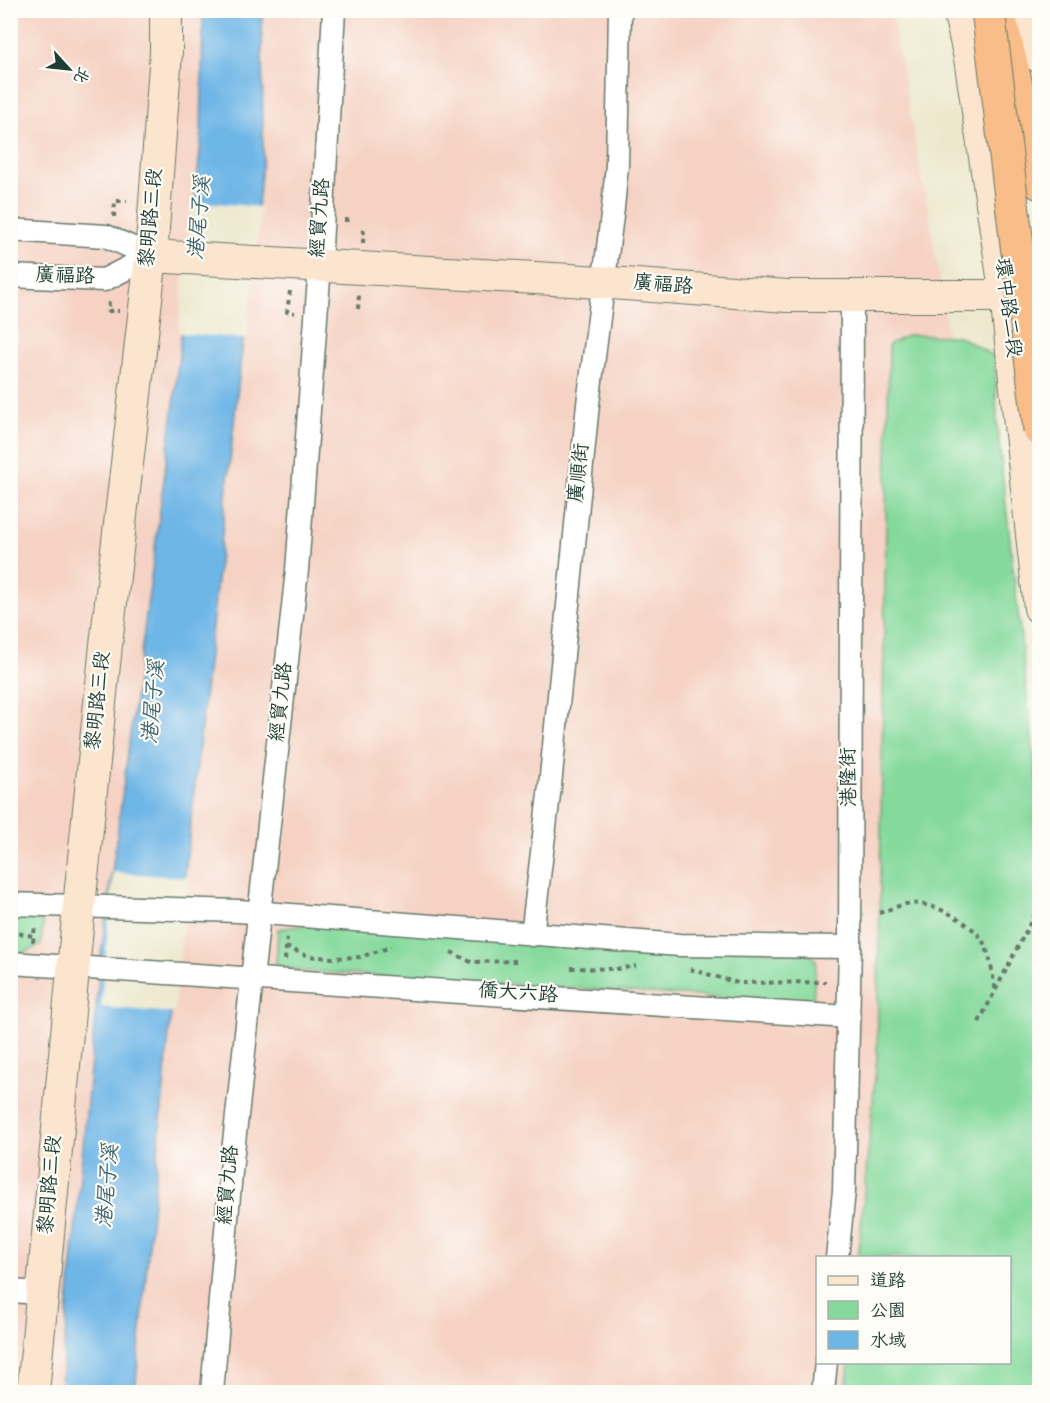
<svg xmlns="http://www.w3.org/2000/svg" width="1050" height="1403" font-family="'Gochi Hand','LXGW WenKai TC',sans-serif">
<rect width="100%" height="100%" fill="#fdfcf7"/>
<filter id="ink" filterUnits="userSpaceOnUse"><feTurbulence type="fractalNoise" baseFrequency=".0167" numOctaves="2"/><feDisplacementMap in="SourceGraphic" scale="12" xChannelSelector="R" yChannelSelector="G"/><feConvolveMatrix kernelMatrix="1 2 1 2 8 2 1 2 1" color-interpolation-filters="sRGB"/></filter>
<filter id="wash" filterUnits="userSpaceOnUse"><feTurbulence type="fractalNoise" baseFrequency=".008" numOctaves="4" result="noise"/><feDisplacementMap in="SourceGraphic" scale="24" xChannelSelector="R" yChannelSelector="G"/><feGaussianBlur stdDeviation="1.35" result="paint"/><feColorMatrix in="noise" values="0 0 0 0 0 0 0 0 0 0 0 0 0 0 0 0 0 1.4 0 .05"/><feComposite in="paint" operator="in"/></filter>
<g filter="url(#wash)">
<rect width="100%" height="100%" fill="#ede8cd"/>
<path fill="#f5d2c3" fill-rule="evenodd" d="M10 11H891L933 237 954 378 1025 1392H11ZM818 1258H1010V1362H818Z"/>
<g fill="#84d99b" stroke="#528b68" stroke-width="1.5">
<path d="M909 335 959 336 995 357 997 424 1040 810 1039 1392H846L849 1363 1010 1362V1258L858 1257 877 1057 889 344Z"/>
<path d="M10 914 23 915 43 921 41 945 24 953 11 952Z"/>
<path d="M308 925 810 954 816 960 813 999 805 1003 303 971 276 966 278 929Z"/>
</g>
<path fill="#6eb6e6" stroke="#467a8d" stroke-width="1.5" d="M203 11H262L263 156 178 939 135 1392H60L100 963 174 403 201 142Z"/>
<g fill="#ede8cd">
<path d="M192 201 261 207 247 339 178 333Z"/>
<path d="M113 872 188 878 174 1013 101 1007Z"/>
</g>
</g>
<g filter="url(#ink)">
<g fill="none" stroke-linecap="round" stroke-linejoin="round">
<defs>
<g id="street">
<path d="M10 230 106 236 151 256"/>
<path d="M10 276 104 280 151 256"/>
<path d="M10 904 239 911 680 945 850 947"/>
<path d="M532 935 550 786 588 404 613 208 617 165 620 10"/>
<path d="M10 963 849 1017"/>
<path d="M837 1258 844 1191 850 947 852 296"/>
<path d="M10 1291 42 1293"/>
<path d="M212 1392 232 1161 297 570 320 265 334 10"/>
<path d="M823 1392 826 1362"/>
</g>
<g id="secondary">
<path d="M959 10 970 58 1006 296 1040 608"/>
<path d="M1027 10 1040 57"/>
<path d="M151 256 570 280 787 296H1006L1040 292"/>
<path d="M33 1392 79 907 106 645 151 256 166 52V10"/>
</g>
<path id="highway" d="M1001 24 1040 183"/>
</defs>
<use href="#street" stroke="#67796a" stroke-width="25"/>
<use href="#secondary" stroke="#67796a" stroke-width="34"/>
<use href="#highway" stroke="#67796a" stroke-width="35"/>
<g stroke="#67796a" stroke-width="4" stroke-dasharray="4.5 4.5" stroke-linecap="butt">
<path d="M114 217 115 201H127"/>
<path d="M344 220H352"/>
<path d="M363 243 364 226"/>
<path d="M290 291 287 312 295 313"/>
<path d="M109 302 108 311H119"/>
<path d="M358 309 359 295"/>
<path d="M879 913C888 910 897 906 906 904 929 900 966 919 980 937 991 952 992 973 995 990"/>
<path d="M10 932 34 936"/>
<path d="M33 942 35 926"/>
<path d="M286 947 308 956 332 958 360 957 391 947"/>
<path d="M451 952 471 962 517 961"/>
<path d="M285 960 287 937"/>
<path d="M571 968 616 969 636 966"/>
<path d="M690 969 738 983 826 982"/>
<path d="M979 1022 1040 904"/>
</g>
<use href="#street" stroke="#fff" stroke-width="22"/>
<use href="#secondary" stroke="#fce5cf" stroke-width="32"/>
<use href="#highway" stroke="#f8bd88" stroke-width="33"/>
<defs>
<path id="highway-bridge" d="M988 10 1040 430"/>
</defs>
<use href="#highway-bridge" stroke="#67796a" stroke-width="35" stroke-linecap="butt"/>
<use href="#highway-bridge" stroke="#f8bd88" stroke-width="33"/>
</g>
</g>
<g text-anchor="middle" dominant-baseline="central" stroke-width="4.5" stroke-linejoin="round" paint-order="stroke">
<g font-size="20" fill="#1f3d34" stroke="#fdfcf7">
<text transform="translate(153 218) rotate(-85)">黎明路三段</text>
<text transform="translate(322 218) rotate(-86)">經貿九路</text>
<text transform="translate(65 278) rotate(2)">廣福路</text>
<text transform="translate(663 287) rotate(5)">廣福路</text>
<text transform="translate(1006 308) rotate(83)">環中路二段</text>
<text transform="translate(581 473) rotate(-84)">廣順街</text>
<text transform="translate(100 701) rotate(-84)">黎明路三段</text>
<text transform="translate(283 702) rotate(-84)">經貿九路</text>
<text transform="translate(851 777) rotate(-91)">港隆街</text>
<text transform="translate(518 995) rotate(4)">僑大六路</text>
<text transform="translate(52 1185) rotate(-85)">黎明路三段</text>
<text transform="translate(230 1185) rotate(-85)">經貿九路</text>
</g>
<g font-size="21" font-style="italic" fill="#376169" stroke="#fdfcf7">
<text transform="translate(202 218) rotate(-85)">港尾子溪</text>
<text transform="translate(156 702) rotate(-85)">港尾子溪</text>
<text transform="translate(110 1186) rotate(-85)">港尾子溪</text>
</g>
</g>
<rect width="1050" height="1403" fill="none" stroke="#fdfcf7" stroke-width="36"/>
<rect x="816" y="1256" width="195" height="108" fill="#fdfcf7" stroke="#a4b0a9" stroke-width="1.5"/>
<rect x="828" y="1276" width="30" height="9" fill="#fce5cf" stroke="#a4b0a9" stroke-width="1.5"/>
<text x="870" y="1286" font-size="18" fill="#1f3d34">道路</text>
<rect x="828" y="1301" width="30" height="18" fill="#84d99b" stroke="#a4b0a9" stroke-width="1.5"/>
<text x="870" y="1316" font-size="18" fill="#1f3d34">公園</text>
<rect x="828" y="1331" width="30" height="18" fill="#6eb6e6" stroke="#a4b0a9" stroke-width="1.5"/>
<text x="870" y="1346" font-size="18" fill="#1f3d34">水域</text>
<g transform="translate(69 69) rotate(117)" stroke="#fdfcf7" stroke-width="4.5" paint-order="stroke">
<path d="M0-4.5L10 22L0 15L-10 22Z" fill="#1f3d34"/>
<text y="-9" font-size="16" font-weight="bold" text-anchor="middle" fill="#1f3d34">北</text>
</g>
</svg>
